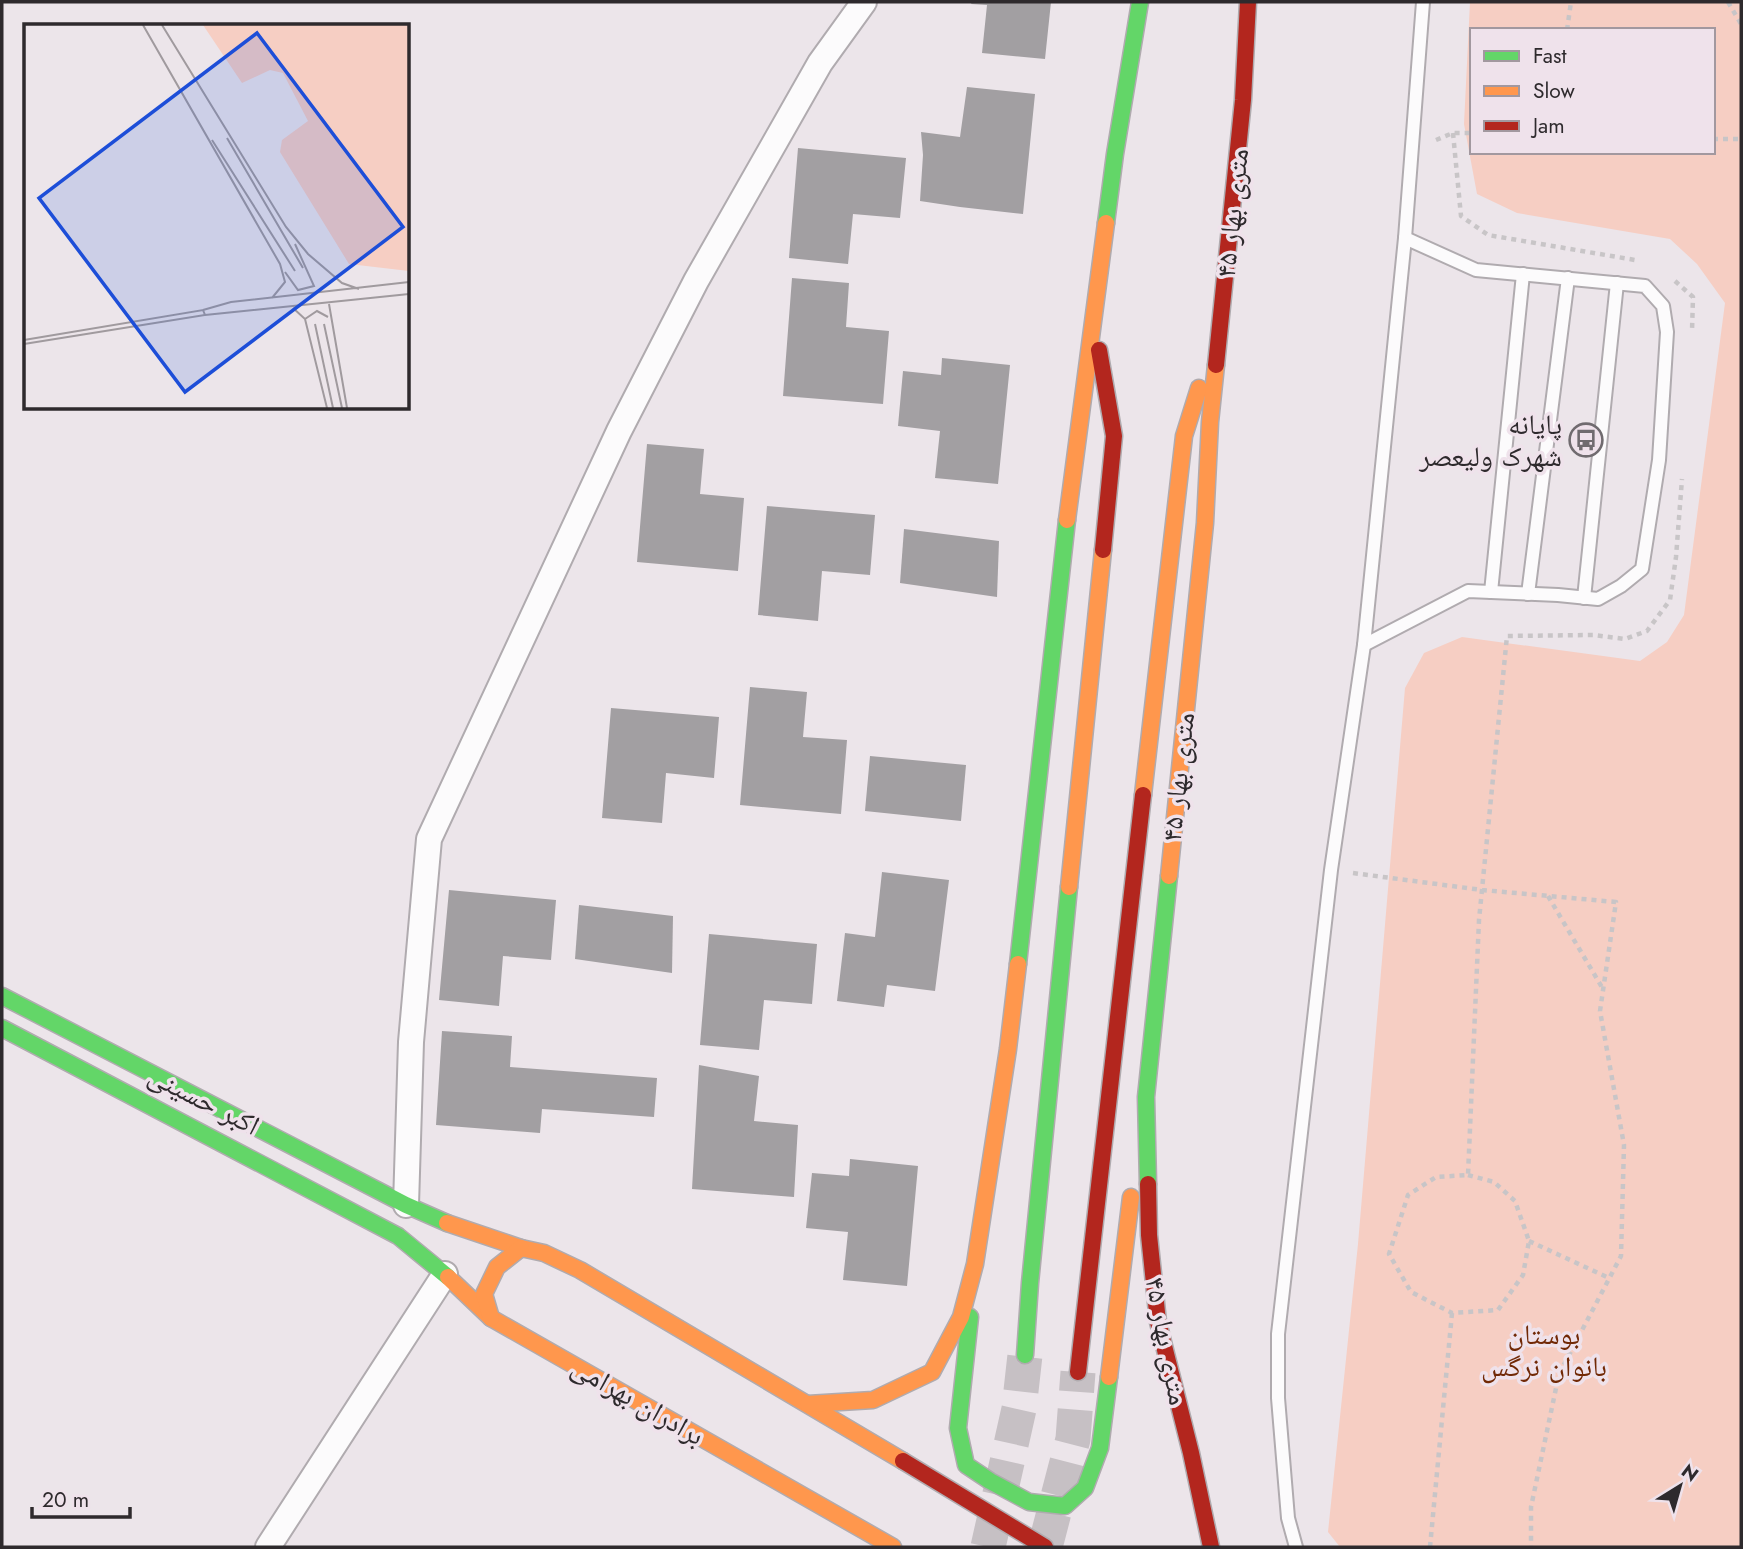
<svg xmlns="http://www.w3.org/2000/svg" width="1743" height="1549" font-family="Jost,'Noto Naskh Arabic',sans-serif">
<rect width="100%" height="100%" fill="#ece5ea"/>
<path fill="#f6cec3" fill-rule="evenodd" d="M1470 2H1741V1547H1340L1328 1532 1358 1244 1405 688 1424 653 1462 637 1640 661 1667 642 1684 615 1725 303 1697 264 1670 239 1517 213 1477 194 1464 124ZM1472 30H1713V152H1472Z"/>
<g fill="#a29fa2">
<path d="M972 2H1051L1045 59 982 53 987 5 971 4Z"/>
<path d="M967 87 1035 94 1023 214 960 207 920 201 923 155 921 132 960 137Z"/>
<path d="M798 148 906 158 900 218 853 214 848 264 789 258Z"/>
<path d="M792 278 849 283 846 327 889 331 883 404 783 396Z"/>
<path d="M942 358 1010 365 998 484 935 478 940 431 898 426 903 371 941 375Z"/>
<path d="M647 444 704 449 700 494 744 498 738 571 637 562Z"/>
<path d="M767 506 875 515 870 575 822 571 818 621 758 615Z"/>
<path d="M904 529 999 541 997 597 900 583Z"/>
<path d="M750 687 807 692 803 737 847 740 841 814 740 805Z"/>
<path d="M611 708 719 717 714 778 666 773 662 823 602 818Z"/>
<path d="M870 756 966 765 961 821 865 811Z"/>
<path d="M882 872 949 880 935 991 887 985 884 1007 837 1001 845 933 875 937Z"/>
<path d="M449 890 556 900 551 960 503 956 499 1006 439 1000Z"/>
<path d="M579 905 673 916 672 973 575 959Z"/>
<path d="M709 934 817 944 812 1004 764 1000 759 1050 700 1045Z"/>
<path d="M442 1031 512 1036 510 1067 657 1078 654 1117 542 1109 540 1133 436 1125Z"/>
<path d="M699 1065 759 1076 754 1121 798 1125 794 1197 692 1189Z"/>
<path d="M850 1159 918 1166 907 1286 843 1280 848 1232 806 1228 812 1173 849 1176Z"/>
</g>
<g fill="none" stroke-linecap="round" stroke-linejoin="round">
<g stroke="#c6c0c4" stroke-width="35" stroke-dasharray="35 18" stroke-linecap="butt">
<path d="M988 1547 1019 1409 1025 1355"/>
<path d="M1045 1547 1073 1439 1078 1372"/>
</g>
<defs>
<g id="lane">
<path d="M1491 592 1523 274"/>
<path d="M1528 594 1568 278"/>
<path d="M1584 598 1617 283"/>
<path d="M1364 645 1468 591 1558 595 1598 599 1621 586 1642 569 1659 460 1667 332 1663 306 1645 286 1476 270 1405 238"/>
<path d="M1296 1547 1288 1518 1278 1398V1334L1331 870 1364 645 1405 238 1423 2"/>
</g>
<g id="street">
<path d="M406 1205 411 1042 429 839 619 431 696 281 820 63 864 2"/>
<path d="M268 1547 445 1274"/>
</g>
<g id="fast">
<path d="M1106 223 1115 154 1140 2"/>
<path d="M1018 964 1067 520"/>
<path d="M2 996 406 1205 447 1223"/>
<path d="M2 1028 398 1236 448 1277"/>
<path d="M1148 1184 1146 1097 1169 876"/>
<path d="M970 1317 958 1428 966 1465 990 1481 1029 1502 1065 1506 1085 1488 1100 1448 1109 1377"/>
<path d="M1025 1355 1030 1283 1069 887"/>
</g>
<g id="slow">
<path d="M1067 520 1106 223"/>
<path d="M1143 795 1184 436 1199 388"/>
<path d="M1169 876 1205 523 1210 422 1216 365"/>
<path d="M1069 887 1103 550"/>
<path d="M447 1223 521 1248 544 1253 580 1270 903 1461"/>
<path d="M448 1277 491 1318 893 1547"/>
<path d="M491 1318 484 1294 497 1267 521 1248"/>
<path d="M1109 1377 1131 1197"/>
<path d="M808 1404 873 1400 932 1372 961 1317 975 1264 1008 1049 1018 964"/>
</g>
<g id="jam">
<path d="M1099 350 1114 436 1103 550"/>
<path d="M1216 365 1243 100 1248 2"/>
<path d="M1148 1184 1149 1235 1158 1322 1191 1453 1211 1547"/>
<path d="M1078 1372 1143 795"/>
<path d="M903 1461 1045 1547"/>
</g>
</defs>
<use href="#lane" stroke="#b0abaf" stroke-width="16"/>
<use href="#street" stroke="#b0abaf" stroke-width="28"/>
<use href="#fast" stroke="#b0abaf" stroke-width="19"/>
<use href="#slow" stroke="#b0abaf" stroke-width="19"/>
<use href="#jam" stroke="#b0abaf" stroke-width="19"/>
<g stroke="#c8c5c7" stroke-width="4.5" stroke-dasharray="5 5" stroke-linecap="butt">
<path d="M1728 2 1741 24"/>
<path d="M1567 30 1571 2"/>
<path d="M1453 133 1461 216 1488 235 1635 260"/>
<path d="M1713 139H1741"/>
<path d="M1436 140 1453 133H1472"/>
<path d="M1675 281 1693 297 1692 331"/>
<path d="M1353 873 1482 890 1616 902 1600 1011 1624 1145 1621 1256 1559 1374 1531 1507V1547"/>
<path d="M1548 896 1603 989"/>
<path d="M1468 1175 1494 1182 1515 1201 1529 1241 1523 1275 1498 1310 1452 1313 1411 1292 1389 1254 1408 1195 1436 1177 1468 1175 1479 920 1507 636 1593 635 1625 639 1647 631 1670 600 1676 557 1682 479"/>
<path d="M1529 1241 1609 1278"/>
<path d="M1430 1547 1452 1313"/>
</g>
<use href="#lane" stroke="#fcfbfc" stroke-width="12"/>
<use href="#street" stroke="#fcfbfc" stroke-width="24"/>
<use href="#fast" stroke="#63d668" stroke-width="16"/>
<use href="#slow" stroke="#ff974d" stroke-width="16"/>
<use href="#jam" stroke="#b3261e" stroke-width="16"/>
</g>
<defs>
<symbol id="bus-ring" viewBox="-11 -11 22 22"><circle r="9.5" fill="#efe2eb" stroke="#706b6f" stroke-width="1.5"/><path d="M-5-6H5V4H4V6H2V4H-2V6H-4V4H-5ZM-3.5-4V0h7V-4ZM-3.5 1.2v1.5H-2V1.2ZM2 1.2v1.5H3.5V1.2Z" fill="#706b6f"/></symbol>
</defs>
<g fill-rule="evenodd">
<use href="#bus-ring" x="1567" y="421" width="38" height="38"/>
</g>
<g text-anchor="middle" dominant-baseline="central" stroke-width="7" stroke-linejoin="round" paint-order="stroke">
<g font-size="28" fill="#2e2a2d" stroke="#efe2eb">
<text transform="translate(1232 213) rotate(-84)">۴۵ متری بهار</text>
<text transform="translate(1178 777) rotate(-84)">۴۵ متری بهار</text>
<text transform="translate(204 1100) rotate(27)">اکبر حسینی</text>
<text transform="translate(1167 1341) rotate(79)">۴۵ متری بهار</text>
<text transform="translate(638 1401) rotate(30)">برادران بهرامی</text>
</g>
<g font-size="28" fill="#2e2a2d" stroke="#efe2eb" text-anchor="end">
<text x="1562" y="424">پایانه<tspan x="1562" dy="32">شهرک ولیعصر</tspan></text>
</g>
<g font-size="28" fill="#712906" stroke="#efe2eb">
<text x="1544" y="1334">بوستان<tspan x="1544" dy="32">بانوان نرگس</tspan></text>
</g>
</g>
<g transform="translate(24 24)">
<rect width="385" height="385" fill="#ece5ea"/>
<path d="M179 1H385V247L325 240 256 128 258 116 284 97 259 49 246 46 218 59Z" fill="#f6cec3"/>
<path fill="none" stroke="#a09a9e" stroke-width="2" d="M119 1 256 240 261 258 248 274M138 1 262 203 284 230 318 259 335 265M203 114 279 244M188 116 271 247M261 248 274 266 290 262 271 220M305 280 323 384M269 284 281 295 303 384M179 286 207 278 385 258M181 291 385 270M281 295 293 287 304 293M291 300 309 384M300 300 318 384M0 316 179 286 181 291 0 320"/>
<path fill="#1d4ed8" fill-opacity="0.15" stroke="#1d4ed8" stroke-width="3.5" d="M233 9 379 203 161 368 15 174Z"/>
<rect width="385" height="385" fill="none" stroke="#2e2a2d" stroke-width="3.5"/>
</g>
<rect width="1743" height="1549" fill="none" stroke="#2e2a2d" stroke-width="7"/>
<rect x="1470" y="28" width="245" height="126" fill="#efe2eb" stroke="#a2989f" stroke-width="2"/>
<rect x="1484" y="51" width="35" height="10" fill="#63d668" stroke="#a2989f" stroke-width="2"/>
<text x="1533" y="63" font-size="21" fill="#2e2a2d">Fast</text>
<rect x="1484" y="86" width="35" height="10" fill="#ff974d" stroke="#a2989f" stroke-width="2"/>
<text x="1533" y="98" font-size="21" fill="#2e2a2d">Slow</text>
<rect x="1484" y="121" width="35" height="10" fill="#b3261e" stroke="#a2989f" stroke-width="2"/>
<text x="1533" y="133" font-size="21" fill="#2e2a2d">Jam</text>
<g transform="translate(1680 1486) rotate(37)" stroke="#efe2eb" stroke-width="5" paint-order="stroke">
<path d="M0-5L12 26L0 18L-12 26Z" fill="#2e2a2d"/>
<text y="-10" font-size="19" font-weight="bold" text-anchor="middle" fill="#2e2a2d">N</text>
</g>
<path d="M32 1507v10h98v-10" fill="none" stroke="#2e2a2d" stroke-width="3.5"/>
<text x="42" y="1507" font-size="21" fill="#2e2a2d" stroke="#efe2eb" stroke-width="5" paint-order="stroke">20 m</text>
</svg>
